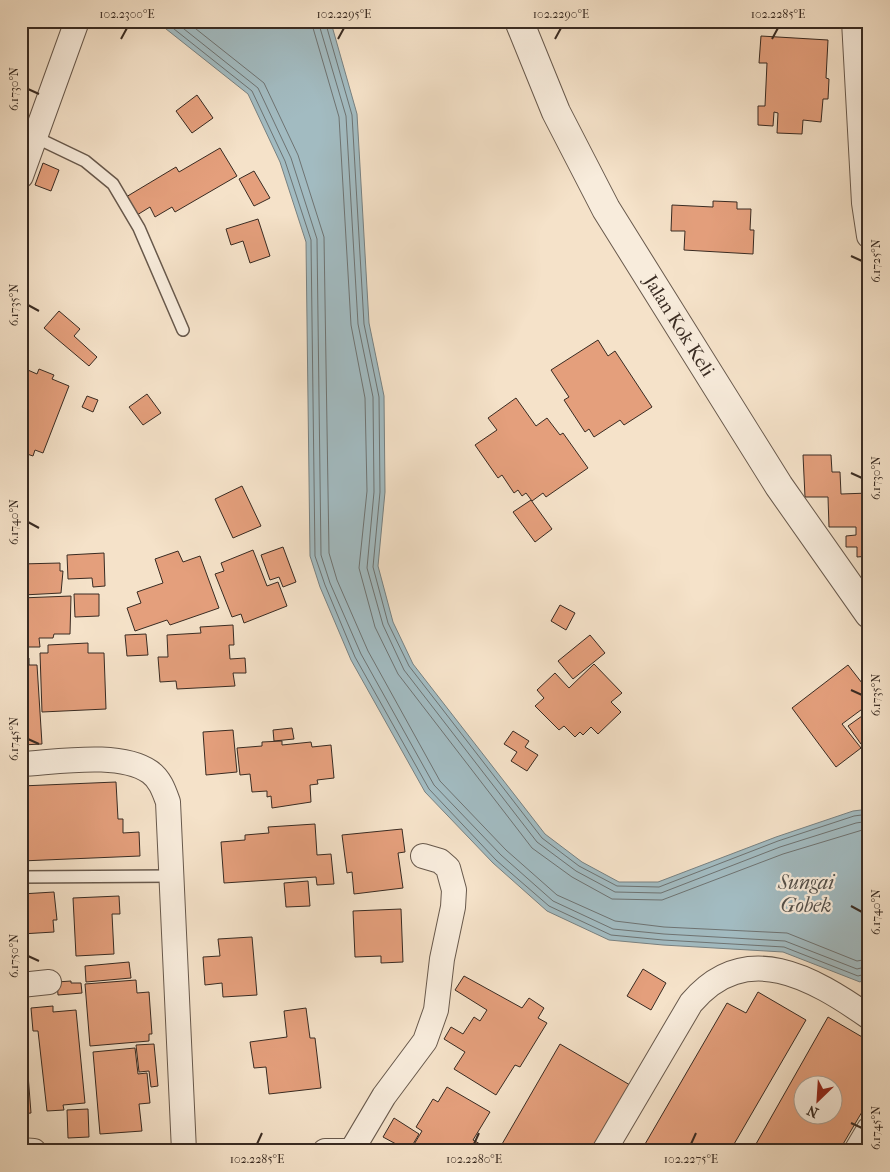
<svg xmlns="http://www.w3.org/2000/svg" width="890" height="1172" font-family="'IM FELL French Canon',serif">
<rect width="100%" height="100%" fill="#f5e2c9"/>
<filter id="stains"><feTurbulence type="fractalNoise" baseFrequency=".004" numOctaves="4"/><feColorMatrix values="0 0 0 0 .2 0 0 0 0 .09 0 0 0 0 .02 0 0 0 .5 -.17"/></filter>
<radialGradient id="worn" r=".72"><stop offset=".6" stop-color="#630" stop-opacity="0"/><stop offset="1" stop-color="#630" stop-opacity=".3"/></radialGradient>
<path fill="#a2bbc1" stroke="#788181" d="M156 21H328L332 26 357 114 369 323 384 396 385 492 378 566 393 622 413 664 545 834 582 862 619 882H658L776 837 853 811 869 809V976L860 982 783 952 663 945 609 940 547 911 493 863 425 792 351 660 320 587 310 556 306 242 280 162 248 94Z"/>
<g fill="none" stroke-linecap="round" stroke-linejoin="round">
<g stroke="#6e7372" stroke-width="1">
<path d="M164 21 252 91 285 161 311 240 315 556 325 585 355 657 429 789 496 860 549 906 611 935 663 940 784 947 858 976 869 973"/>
<path d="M174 21 258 88 291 158 317 239 321 555 330 583 361 654 434 785 501 855 553 901 613 929 664 934 785 941 857 969 869 966"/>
<path d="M186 21 264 83 298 155 324 237 329 553 337 580 368 651 440 781 506 850 557 895 615 921 664 927 787 933 857 961 869 959"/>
<path d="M311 21 339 117 351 325 365 398 367 491 359 568 375 627 398 674 532 848 572 877 612 899 662 900 783 854 869 828"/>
<path d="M318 21 346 116 358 324 373 397 374 492 367 568 383 625 404 670 537 842 576 871 615 892 661 893 780 847 856 823 869 821"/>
<path d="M325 21 352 115 364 324 379 397 380 492 373 567 388 623 409 666 542 838 579 866 617 886 659 887 778 841 854 816 869 814"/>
</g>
</g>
<g fill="#e49f7c" stroke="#392b22" fill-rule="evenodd">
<path d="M761 36 828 40 826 78 829 79 828 99H823L821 122 803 120 802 134 777 133 778 113 774 112 773 126 758 125V106H765L767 63H759Z"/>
<path d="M197 95 213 118 192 133 176 111Z"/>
<path d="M220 148 237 176 175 212 172 207 155 217 150 207 137 215 126 197 176 167 179 172Z"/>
<path d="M43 163 59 170 51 191 35 185Z"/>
<path d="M254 171 270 198 254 206 239 179Z"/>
<path d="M713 201 737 202V209H751L750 230H754L753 254 684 250 685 231H671L672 205 713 207Z"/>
<path d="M258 219 270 256 250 263 243 241 231 245 226 229Z"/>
<path d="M59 311 80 329 74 336 97 357 89 366 44 328Z"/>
<path d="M598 340 608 356 615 351 652 407 624 425 620 420 594 437 589 429 585 432 564 400 569 397 551 370Z"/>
<path d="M21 367 37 374 39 369 54 375 52 379 69 386 43 453 35 450 33 456 21 452Z"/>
<path d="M147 394 161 413 143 425 129 407Z"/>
<path d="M87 396 98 400 93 412 82 407Z"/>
<path d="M516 398 536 426 547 418 560 435 563 433 588 468 546 497 543 493 532 501 526 493 522 496 518 490 514 493 502 475 498 478 475 445 497 430 488 418Z"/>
<path d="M803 455H831L832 472H840L841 494 869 493V479V556L857 557V547H846V536L856 535V527H829L828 497H805Z"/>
<path d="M242 486 261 526 233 538 215 499Z"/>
<path d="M531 500 552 529 535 542 513 512Z"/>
<path d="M283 547 296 582 283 587 279 577 270 580 261 555Z"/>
<path d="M253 550 267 586 278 582 287 606 244 623 241 614 232 617 215 574 224 571 221 563Z"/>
<path d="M178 551 183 562 200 556 219 608 170 625 167 620 135 631 127 608 141 603 137 592 163 583 155 559Z"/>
<path d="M104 553 105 586 93 587 92 578 68 579 67 555Z"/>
<path d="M60 563V571H63L61 593 23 595 21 564Z"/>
<path d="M74 594H99V616L75 617Z"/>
<path d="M71 596 70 634H54L53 638H39L40 647H21V598Z"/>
<path d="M560 605 575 613 566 630 551 621Z"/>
<path d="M233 625 234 645H229L230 659 245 658 246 673H233L235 686 177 689 176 681 160 682 158 657H168L167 635 201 633 200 627Z"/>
<path d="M146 634 148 655 127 656 125 635Z"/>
<path d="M590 635 605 653 573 679 558 661Z"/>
<path d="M88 643V653H104L106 709 42 712 40 653H48V645Z"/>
<path d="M29 658V665H37L42 744 21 745V659Z"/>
<path d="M594 664 622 693 611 702 621 712 598 734 591 727 583 735 580 732 575 737 564 726 559 730 535 706 544 698 537 690 555 673 569 688Z"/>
<path d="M848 665 869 692V704L842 724 861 748 836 767 792 708Z"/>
<path d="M869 711V738L861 744 848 726Z"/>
<path d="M292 728 294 739 274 741 273 730Z"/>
<path d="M233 730 237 772 206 775 203 732Z"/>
<path d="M513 731 529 741 525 747 538 755 527 771 511 761 517 752 504 744Z"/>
<path d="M282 741V745L311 742 312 747 331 745 334 778 317 780 318 784 310 785 311 802 272 808 271 796 267 797V791L252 792 250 774 240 775 237 748 262 746V742Z"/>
<path d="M116 782 118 819H123V833L139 832 140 856 21 861V786Z"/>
<path d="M315 824 317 855 331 854 334 884 317 885 316 877 224 883 221 842 245 840V835L269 833 268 827Z"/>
<path d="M402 829 405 852 398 853 403 888 354 894 352 872 347 873 342 835Z"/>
<path d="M308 881 310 906 286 907 284 883Z"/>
<path d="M54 892 57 920H53L54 932 21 934V894Z"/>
<path d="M119 896 120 914H112L114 954 76 956 73 898Z"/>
<path d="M401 909 403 962 381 963V956L355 957 353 911Z"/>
<path d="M252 937 257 995 223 997 222 983 205 985 203 957 220 956 218 939Z"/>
<path d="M129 962 131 978 86 982 85 966Z"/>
<path d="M643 969 666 983 651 1010 627 996Z"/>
<path d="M464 976 522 1008 529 998 544 1008 538 1018 547 1023 520 1067 515 1065 496 1095 454 1069 465 1052 444 1039 451 1027 463 1034 474 1017 480 1021 487 1010 455 990Z"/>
<path d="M136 980 137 993 149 992 152 1034H149V1041L90 1046 85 984Z"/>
<path d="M71 981V983H81L82 993 58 995 57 982Z"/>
<path d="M758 992 806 1020 730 1151H641L727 1003 746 1013Z"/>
<path d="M53 1006V1012L76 1010 85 1103 63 1105 64 1110 47 1111 38 1031H33L31 1008Z"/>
<path d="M306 1008 310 1038H315L321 1088 269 1094 266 1067 254 1068 250 1042 287 1037 284 1011Z"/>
<path d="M828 1017 869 1041V1100L839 1151H752ZM802 1084H832V1114H802Z"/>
<path d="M21 1036H25L31 1113 21 1114Z"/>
<path d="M154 1044 158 1086 151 1087 149 1071 139 1072 136 1045Z"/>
<path d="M560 1044 630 1085 592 1151H498Z"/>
<path d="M135 1048 138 1074 147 1073 150 1103 139 1104 142 1131 100 1134 93 1052Z"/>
<path d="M447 1087 490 1112 473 1140 480 1144 476 1151H420L413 1146 422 1131 416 1127 433 1099 438 1102Z"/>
<path d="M88 1109 89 1137 68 1138 67 1110Z"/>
<path d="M394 1118 419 1134 409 1151 383 1137Z"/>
</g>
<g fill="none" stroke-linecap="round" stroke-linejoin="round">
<defs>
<g id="service">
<path d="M35 137 85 161 113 184 139 228 183 330"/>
<path d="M21 877 172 876"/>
</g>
<g id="minor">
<path d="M854 21 864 203 869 236"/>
<path d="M21 176 77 21"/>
<path d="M21 764C58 762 120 751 150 772 160 779 164 791 168 802L184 1151"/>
<path d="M21 985 49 982"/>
<path d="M21 1150 34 1151"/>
<path d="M352 1150 384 1096 425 1041 436 1010 442 959 453 907 454 890 448 868 440 861 423 856"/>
<path d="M325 1151H353"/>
<path d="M604 1151 691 1003C746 938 813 978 869 1017"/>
<path d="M856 1151 869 1129"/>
</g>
<path id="tertiary" d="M519 21 556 112 606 209 779 486 869 614"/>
</defs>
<use href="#service" stroke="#68594c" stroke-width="14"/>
<use href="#minor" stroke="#68594c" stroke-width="26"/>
<use href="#tertiary" stroke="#68594c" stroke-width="30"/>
<use href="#service" stroke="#f8ecdc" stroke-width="11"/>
<use href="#minor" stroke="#f8ecdc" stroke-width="24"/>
<use href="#tertiary" stroke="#f8ecdc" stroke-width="28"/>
</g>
<path fill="none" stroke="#392b22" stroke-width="2" d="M121 39 127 28M338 39 344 28M555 39 561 28M772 39 778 28M28 89 39 94M851 256 862 261M28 305 39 311M851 473 862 478M28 522 39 528M851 690 862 695M28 739 39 744M851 906 862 912M28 956 39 961M851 1123 862 1128M257 1144 262 1133M474 1144 479 1133M691 1144 696 1133"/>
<g text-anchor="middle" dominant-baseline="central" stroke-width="4.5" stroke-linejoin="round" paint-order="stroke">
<g font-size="19" fill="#392b22" stroke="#f8ecdc">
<text transform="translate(679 326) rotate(58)">Jalan Kok Keli</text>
</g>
<g font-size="20" font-style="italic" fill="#534f4a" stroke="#f8ecdc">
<text x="806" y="882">Sungai<tspan x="806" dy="23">Gobek</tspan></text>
</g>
</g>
<rect width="890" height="1172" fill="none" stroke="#f5e2c9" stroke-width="55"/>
<g transform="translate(818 1100) rotate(205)"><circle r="24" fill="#f8ecdc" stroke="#ac9f92"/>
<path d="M0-4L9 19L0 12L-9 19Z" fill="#8f2418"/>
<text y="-8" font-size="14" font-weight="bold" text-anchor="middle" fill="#392b22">N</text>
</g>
<rect x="28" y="28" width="834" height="1116" fill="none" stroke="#392b22" stroke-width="2"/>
<g font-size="12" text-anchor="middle" fill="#392b22">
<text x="127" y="18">102.2300°E</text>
<text x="344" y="18">102.2295°E</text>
<text x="561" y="18">102.2290°E</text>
<text x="778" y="18">102.2285°E</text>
<text transform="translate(14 89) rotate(-90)" y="4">6.1730°N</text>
<text transform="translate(876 261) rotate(-90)" y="4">6.1725°N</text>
<text transform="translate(14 305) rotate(-90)" y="4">6.1735°N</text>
<text transform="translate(876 478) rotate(-90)" y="4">6.1730°N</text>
<text transform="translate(14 522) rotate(-90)" y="4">6.1740°N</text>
<text transform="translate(876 695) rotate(-90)" y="4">6.1735°N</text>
<text transform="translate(14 739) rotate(-90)" y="4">6.1745°N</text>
<text transform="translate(876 912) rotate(-90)" y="4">6.1740°N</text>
<text transform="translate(14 956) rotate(-90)" y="4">6.1750°N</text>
<text transform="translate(876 1128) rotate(-90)" y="4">6.1745°N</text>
<text x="257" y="1163">102.2285°E</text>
<text x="474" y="1163">102.2280°E</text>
<text x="691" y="1163">102.2275°E</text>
</g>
<rect width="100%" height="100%" filter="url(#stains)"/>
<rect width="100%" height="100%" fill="url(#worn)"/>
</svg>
